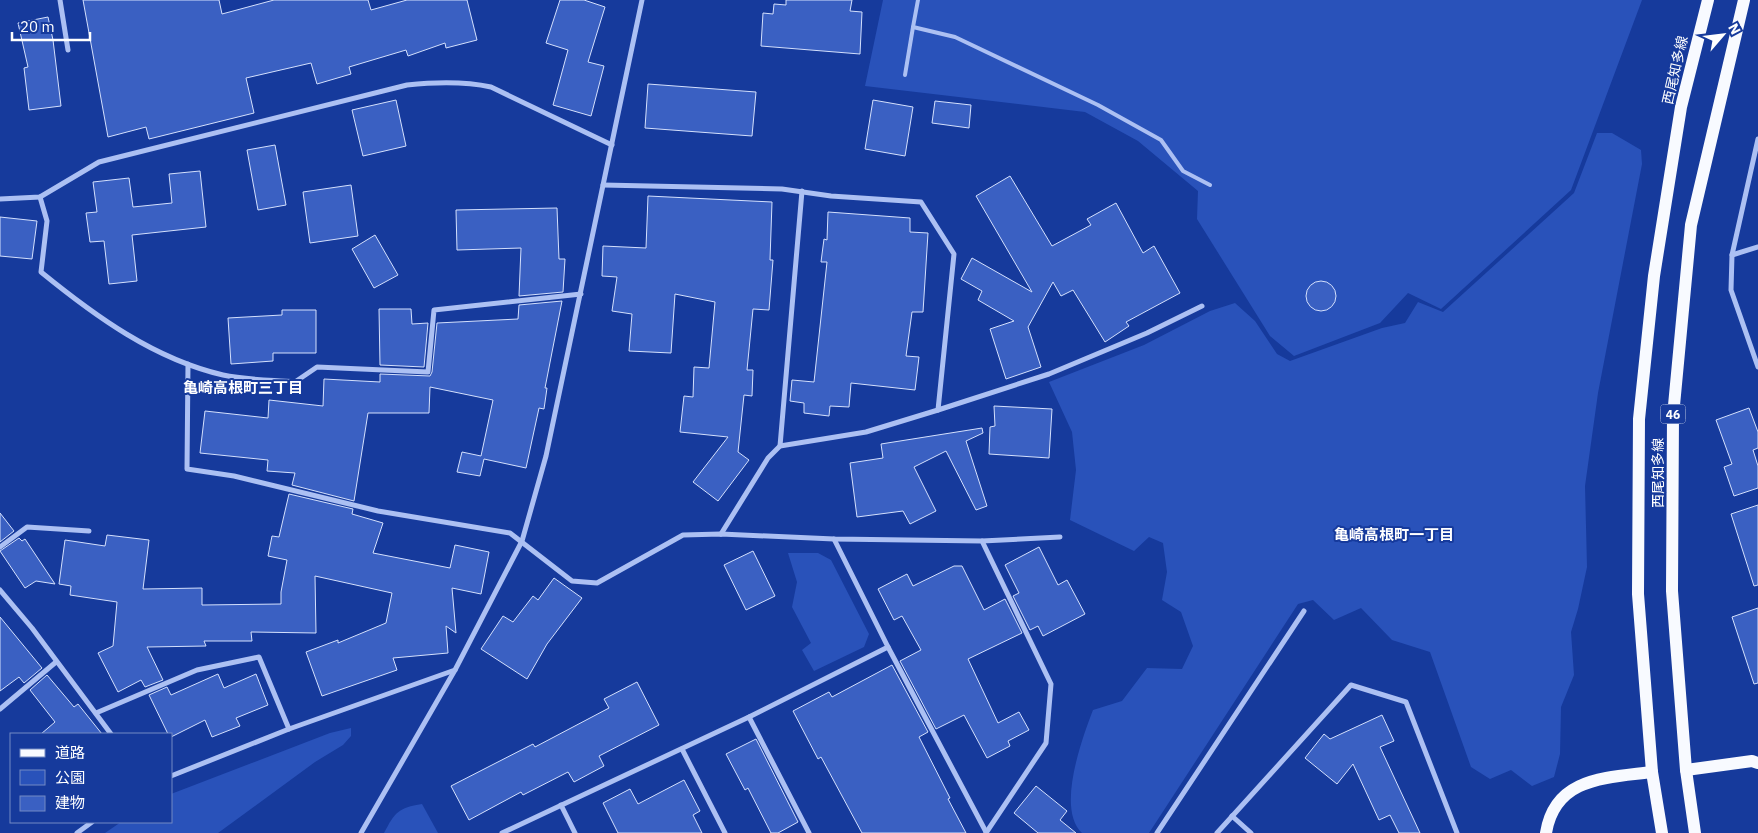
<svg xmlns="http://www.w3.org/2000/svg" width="1758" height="833" font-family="'IBM Plex Sans','Noto Sans JP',sans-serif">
<rect width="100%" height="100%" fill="#163a9c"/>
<g fill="#2952ba">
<path d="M883 0H1642L1571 190 1441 309 1408 293 1380 323 1294 356 1270 336 1197 219 1198 191 1138 141 1085 112 865 86Z"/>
<path d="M1597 133H1612L1641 150 1642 164 1598 393 1585 486 1587 567 1578 609 1571 632 1574 675 1561 707 1560 754 1554 777 1532 786 1511 770 1490 779 1471 767 1430 652 1392 640 1361 608 1334 620 1313 600 1298 604 1149 833H1082C1056 809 1082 739 1093 710L1122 701 1147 668 1182 669 1193 646 1181 612 1162 600 1167 572 1163 543 1149 537 1134 551 1070 520 1076 470 1072 432 1049 382 1144 345 1210 311 1235 303 1255 321 1277 354 1290 361 1382 328 1405 323 1418 302 1443 312 1574 193Z"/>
<path d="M788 553H818L831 560 869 634 864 647 814 671 802 650 811 643 792 607 797 582Z"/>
<path d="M351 728V736L343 745 315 762 218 833H105L121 822H171V794L330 733Z"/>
<path d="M422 804 438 833H384C395 812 398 808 422 804Z"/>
</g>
<g fill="#3a60c2" stroke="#d4e0fd">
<path d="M83 0H219L222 14 274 0H368L371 10 407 0H467L477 40 446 48 445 43 408 56 406 50 349 67 351 74 317 84 311 63 246 78 254 113 149 139 146 127 108 137Z"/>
<path d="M560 0H584L605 7 588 62 604 66 591 116 553 105 568 50 546 43Z"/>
<path d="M786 0H852L850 11 862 12 860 54 761 46 763 13 773 14 774 4 786 5Z"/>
<path d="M48 17 53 40 61 106 29 110 24 68 28 67 18 23Z"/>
<path d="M648 84 756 92 752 136 645 128Z"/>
<path d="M396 100 406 146 363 156 352 110Z"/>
<path d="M873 100 913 107 905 156 865 149Z"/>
<path d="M935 101 971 105 969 128 932 123Z"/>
<path d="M275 145 286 205 258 210 247 150Z"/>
<path d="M200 171 206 227 132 235 137 281 109 284 104 241 90 242 86 213 97 212 93 182 129 178 133 207 172 203 169 174Z"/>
<path d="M1010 176 1052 246 1091 225 1087 219 1116 203 1143 253 1154 246 1180 293 1126 322 1129 326 1105 342 1073 290 1061 296 1053 282 1028 327 1041 367 1006 379 990 329 1014 321 978 300 982 291 961 279 972 258 1032 292 976 196Z"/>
<path d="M351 185 358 236 310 243 303 192Z"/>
<path d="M648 196 772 202 770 260H773L769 310 753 309 747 370H753L752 396 744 395 738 452 749 460 718 501 693 482 728 437 680 432 684 396 693 397 694 367 709 368 715 302 675 294 671 353 629 351 632 314 612 311 617 277 602 276 603 246 646 248Z"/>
<path d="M557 208 559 259H565L563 292 519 296 521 248 457 250 456 210Z"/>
<path d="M828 212 910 218V232L928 233 923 312H912L906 356 919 357 915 390 851 383 849 407 830 406 829 416 804 413V403L790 401 792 380 814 382 827 262H821L824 239 827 240Z"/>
<path d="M0 217 37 221 32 259 0 256Z"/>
<path d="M375 235 398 275 374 288 352 249Z"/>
<circle cx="1321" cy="296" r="15"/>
<path d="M562 301 545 388H547L544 409 539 408 526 468 484 459 480 476 457 472 462 452 481 456 493 400 430 387 429 413H368L354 501 292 485 295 473 267 471 268 460 200 453 205 411 268 418 269 400 323 406 324 379 380 382V374L430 376 432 372 437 323 518 319 519 305Z"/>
<path d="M379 309H411L412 324 428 323 424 367 380 365Z"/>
<path d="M282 310H316V353H273V361L231 364 228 318 282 315Z"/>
<path d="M994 406 1052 409 1049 458 989 454 990 427 995 426Z"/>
<path d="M1749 408 1758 432V448L1753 450 1758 466V488L1734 496 1724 467 1732 464 1716 420Z"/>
<path d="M982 428 983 433 966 441 987 506 976 510 946 451 914 467 936 511 910 524 903 511 857 517 850 463 883 458 881 444Z"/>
<path d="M289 494 353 509 352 514 383 523 373 553 450 568 455 545 489 552 481 594 452 588 456 633 446 626 448 653 393 658 397 670 322 696 306 652 338 640V643L386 623 392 593 315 576 316 633 251 632 252 641H204L206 646 147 647 163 680 145 687 141 680 118 692 98 653 113 646 117 602 70 595 71 586 59 584 65 540 105 546 107 535 149 540 143 589 202 588V605L281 604V592L287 560 268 556 272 536 279 537Z"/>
<path d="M1758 505V585L1754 586 1731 514Z"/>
<path d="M0 513 14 531 0 542Z"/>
<path d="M19 538 22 541 25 539 55 584 36 581 25 588 0 551Z"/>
<path d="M1039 547 1058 585 1067 580 1085 614 1043 636 1038 626 1030 630 1013 596 1019 593 1005 565Z"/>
<path d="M753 551 775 596 746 610 724 565Z"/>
<path d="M954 566H962L984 610 1005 599 1022 633 968 659 998 723 1019 712 1029 730 1008 741 1010 746 987 758 964 715 936 729 900 661 921 650 902 616 894 620 878 589 907 574 913 586Z"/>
<path d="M554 578 582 598 547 644 527 679 481 649 503 616 513 622 533 596 538 600Z"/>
<path d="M1758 608V683L1754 684 1732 617Z"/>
<path d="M0 617 42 668 24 683 19 677 0 691Z"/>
<path d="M892 665 928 732 919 737 950 798 948 799 966 833H862L821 757 818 759 793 711 829 692 832 697Z"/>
<path d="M218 674 224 688 256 674 268 705 236 718 240 726 212 737 205 720 171 737V734H168L149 695 167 687 171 695Z"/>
<path d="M47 675 74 707 78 704 102 734H41L55 722 30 690Z"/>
<path d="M637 682 659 725 599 756 604 766 574 782 568 772 523 795 521 792 469 820 451 786 533 744 535 747 609 708 604 699Z"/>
<path d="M1382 715 1394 741 1380 747 1420 833H1399L1390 815 1379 820 1353 764 1337 784 1305 758 1324 734 1330 739Z"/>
<path d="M756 739 798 822 778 833H771L748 788 745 790 726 754Z"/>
<path d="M684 780 700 811 693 815 702 833H618L603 803 630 789 638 804Z"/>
<path d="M1036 786 1067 811 1060 820 1076 833H1038L1014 813Z"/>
</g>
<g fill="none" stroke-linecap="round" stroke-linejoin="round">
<g stroke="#acc0f3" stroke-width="4">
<path d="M918 0 913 27 955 37 1098 105 1161 140 1183 171 1210 185"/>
<path d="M905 75 913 27"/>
</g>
<g stroke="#acc0f3" stroke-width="5">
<path d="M60 0 68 50"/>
<path d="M1758 139 1732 255 1731 290 1758 367"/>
<path d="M603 185 782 189 831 196 921 202 954 254 938 410 866 432 780 446 768 458 721 534"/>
<path d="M40 197 47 221 41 272C95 316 154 359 223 375 246 380 271 380 295 382L317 367 428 372 434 310 581 294"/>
<path d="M0 199 40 197 99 162 407 85C436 82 463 81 491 87L612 145"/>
<path d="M1732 255 1758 247"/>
<path d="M188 364 187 469 234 476 378 511 510 533 572 581 597 583 683 535 721 534 834 539 982 541 1051 684 1046 743 986 833"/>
<path d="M938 410 1049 374 1147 333 1202 306"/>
<path d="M780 446 802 191"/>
<path d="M982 541 1060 537"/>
<path d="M0 547 27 527 89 531"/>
<path d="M0 590 32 628 111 734"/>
<path d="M888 647 986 832"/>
<path d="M0 709 56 662"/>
<path d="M96 713 197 670 259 657 289 729"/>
<path d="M749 717 809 833"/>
<path d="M682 749 725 833"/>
<path d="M171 776 289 729 455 670"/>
<path d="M561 805 575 833"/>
<path d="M1232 816 1251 833"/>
<path d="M77 833 92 822"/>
<path d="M361 833 455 670 522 541 546 456 642 0"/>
<path d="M502 833 749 717 888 647 834 539"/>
<path d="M1157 833 1304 611"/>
<path d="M1217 833 1351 685 1406 702 1457 833"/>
</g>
<g stroke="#f8faff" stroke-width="12">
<path d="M1686 770 1752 761 1758 763"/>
<path d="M1546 833C1555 777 1606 778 1652 772"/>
<path d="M1662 833 1652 772 1638 594 1639 419 1654 276 1681 107 1708 0"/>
<path d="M1695 833 1686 770 1672 591 1673 416 1691 225 1744 0"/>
</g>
</g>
<g text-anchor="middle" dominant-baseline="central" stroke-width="4" stroke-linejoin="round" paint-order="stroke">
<rect fill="#163a9c" stroke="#b9c4e1" stroke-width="1" x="1660.5" y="404.5" width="25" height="19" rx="4"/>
<g font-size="12" font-weight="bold" fill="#fff">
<text x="1673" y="414">46</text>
</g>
<g font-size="14" fill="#fff" stroke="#163a9c">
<text transform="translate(1675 70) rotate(-77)">西尾知多線</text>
<text transform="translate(1658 473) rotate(-90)">西尾知多線</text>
</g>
<g font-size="15" font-weight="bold" fill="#fff" stroke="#163a9c">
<text x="243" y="387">亀崎高根町三丁目</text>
<text x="1394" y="534">亀崎高根町一丁目</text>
</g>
</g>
<rect x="10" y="733" width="162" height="90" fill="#163a9c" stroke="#7389c4"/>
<rect x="20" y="749" width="25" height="8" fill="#f8faff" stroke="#7389c4"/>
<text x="55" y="758" font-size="15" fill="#ffffff">道路</text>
<rect x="20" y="770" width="25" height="15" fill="#2952ba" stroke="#7389c4"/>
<text x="55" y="783" font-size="15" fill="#ffffff">公園</text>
<rect x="20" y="796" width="25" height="15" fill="#3a60c2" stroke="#7389c4"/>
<text x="55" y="808" font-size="15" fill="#ffffff">建物</text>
<g transform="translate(1723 35) rotate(62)" stroke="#163a9c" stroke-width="4" paint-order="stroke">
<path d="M0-4L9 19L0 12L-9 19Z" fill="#ffffff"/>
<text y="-8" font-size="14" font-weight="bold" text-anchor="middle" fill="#ffffff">N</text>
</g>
<path d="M12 32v8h78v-8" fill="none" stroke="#ffffff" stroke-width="2.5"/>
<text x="20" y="32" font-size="15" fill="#ffffff" stroke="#163a9c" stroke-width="4" paint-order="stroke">20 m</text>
</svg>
